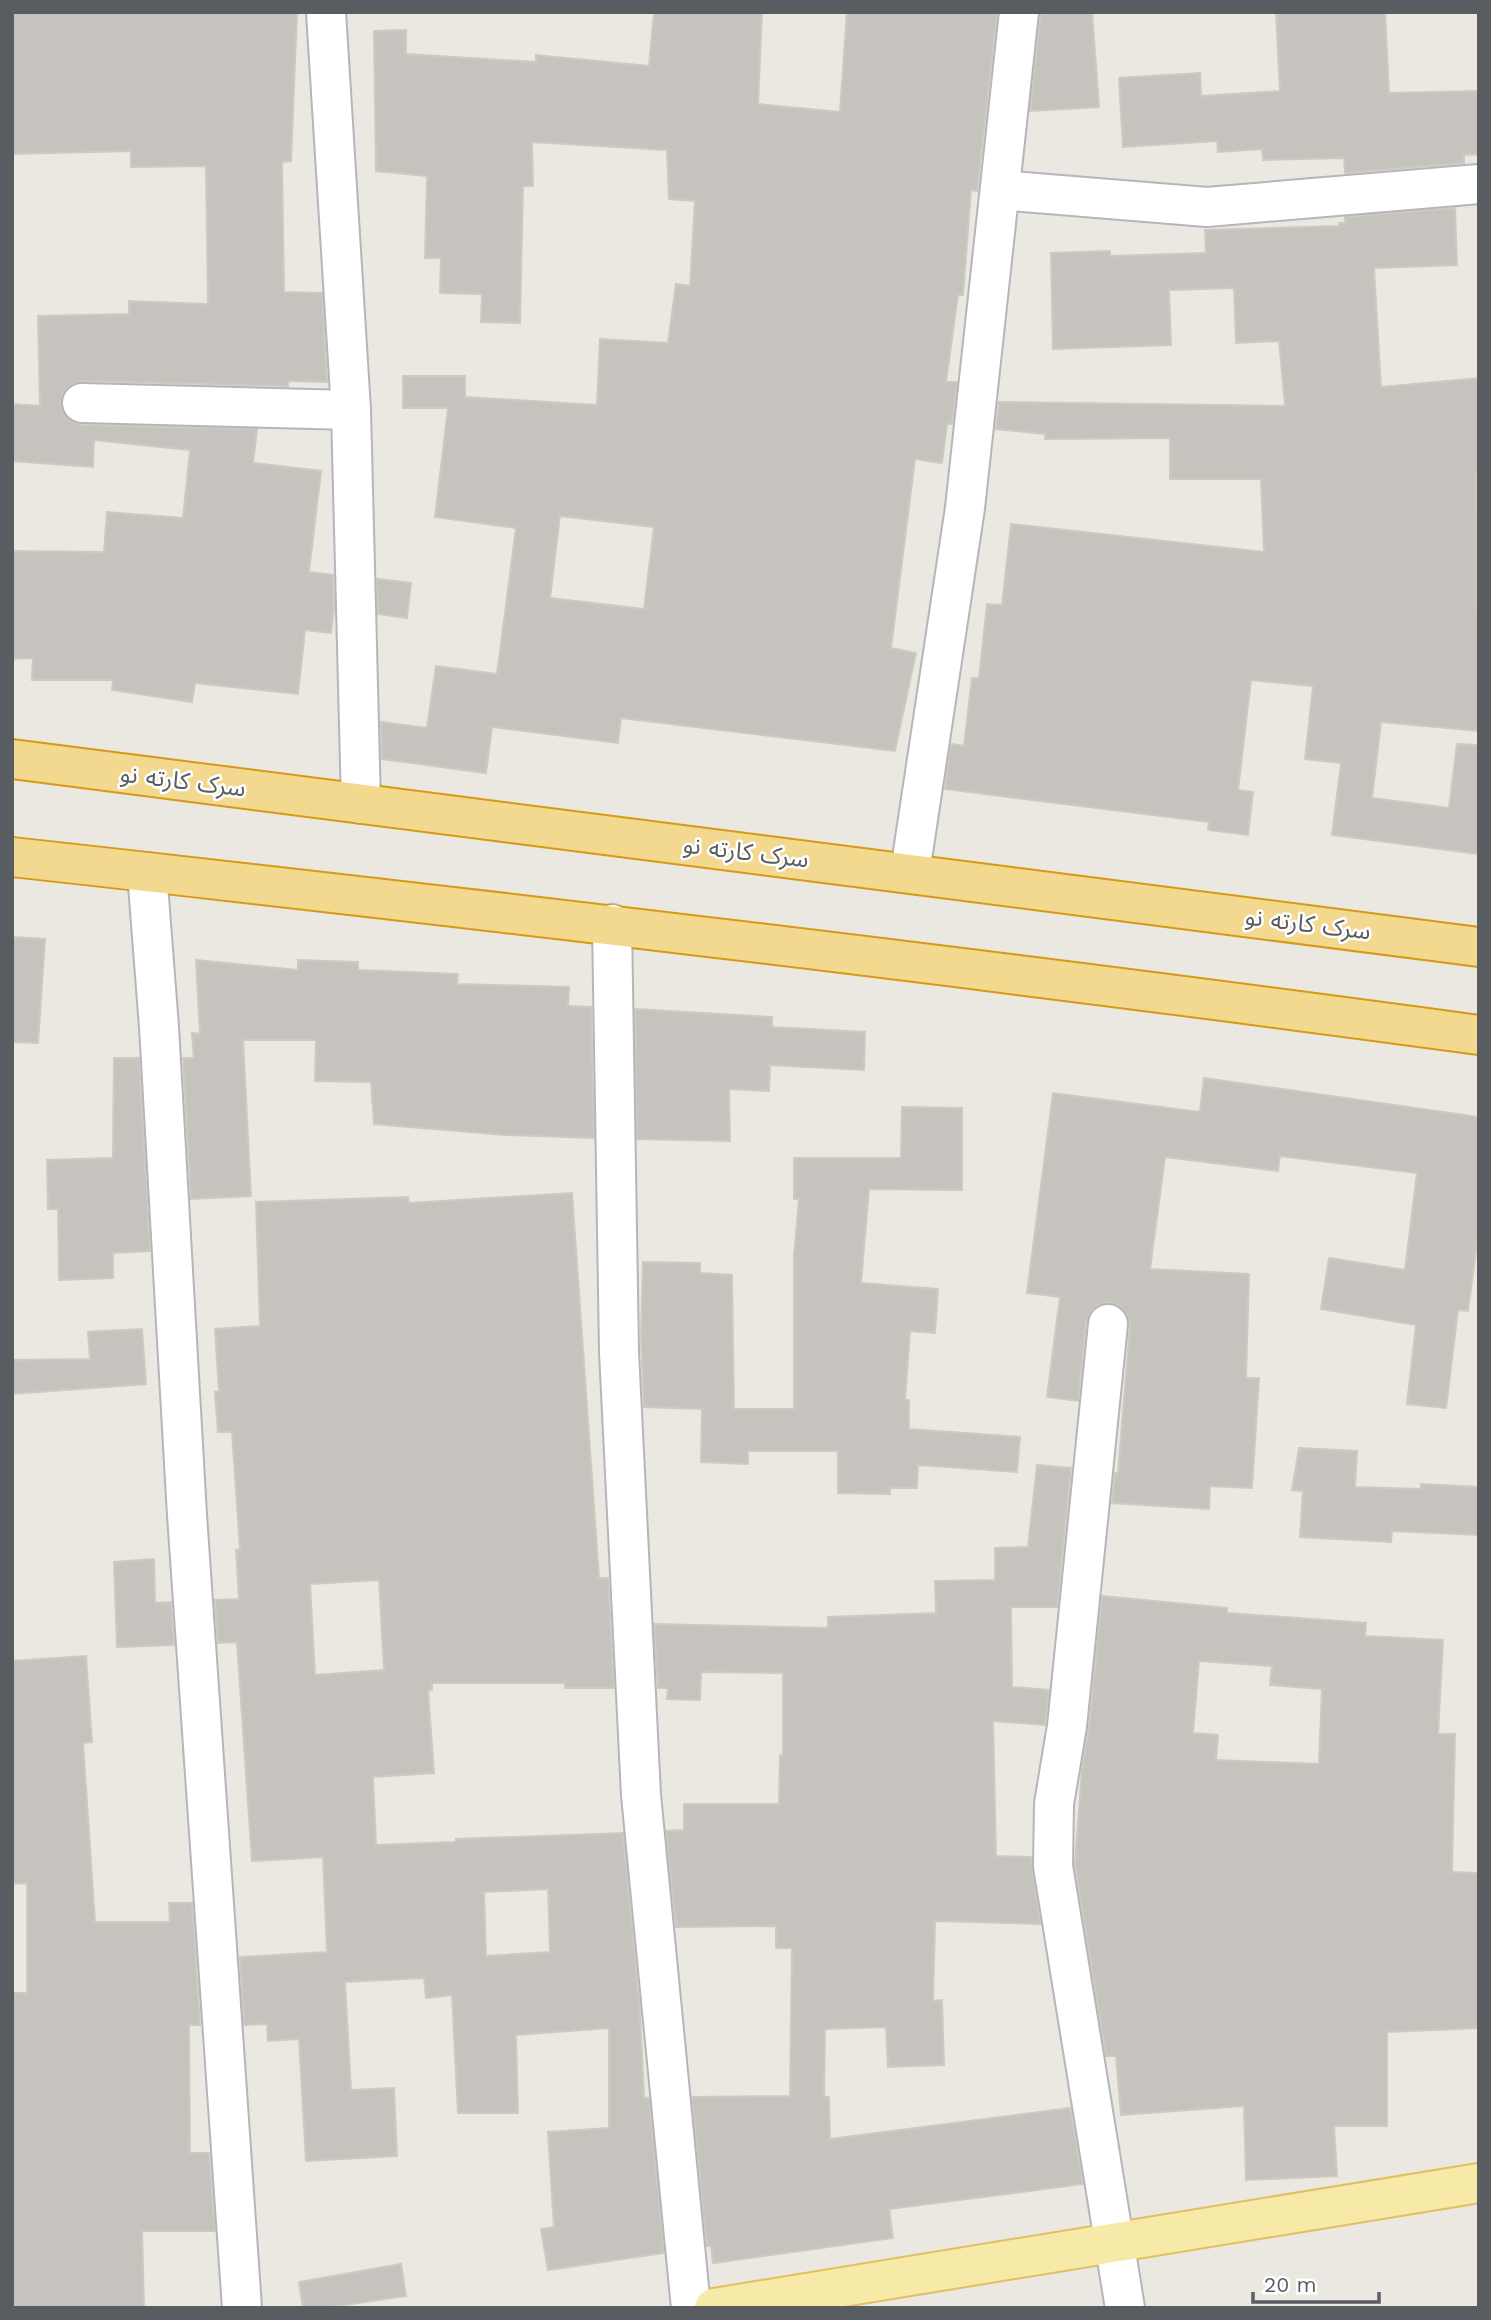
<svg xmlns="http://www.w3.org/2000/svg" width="1491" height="2320" font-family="'Work Sans','Noto Sans Arabic',sans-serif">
<rect width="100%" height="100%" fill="#eae8e0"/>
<g fill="#c6c3be" stroke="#cecabf" stroke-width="2" fill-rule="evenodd">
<path d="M12 12H297L291 161 282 162 284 292 322 293 327 382 288 381V386L83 381 72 384 64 391 60 403 63 413 70 421 81 425 257 429 253 463 321 471 309 572 333 575 334 609 331 633 305 630 298 694 195 683 192 702 112 690 113 680H32L33 658 12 659V551L104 552 107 512 183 518 190 450 94 440 93 467 12 461V404L40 406 38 316 129 314V301L208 304 206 166 131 167V151L12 154Z"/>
<path d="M654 12H762L758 104 840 112 847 12H997L977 191 971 190 963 295H958L946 382H957L952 424H947L942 463 915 459 891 648 916 653 895 751 621 718 618 743 492 727 486 773 382 759 381 722 427 728 436 666 497 674 516 528 435 517 448 408H403V376H465V397L597 405 600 339 668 343 676 284 690 286 695 201 669 199 667 150 532 142 533 186H523L520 323 481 322 482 294 440 293 441 258H425L427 176 376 171 374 31 406 30V54L536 62V55L649 66ZM560 516 654 527 644 609 550 598Z"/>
<path d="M1041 12H1092L1099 107 1030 111Z"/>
<path d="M1276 12H1385L1389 93 1479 91V154L1464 155V163L1345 173 1344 158 1263 160 1262 149 1218 152 1217 141 1123 147 1119 78 1200 73 1201 96 1280 91Z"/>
<path d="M1455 208 1457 265 1374 268 1381 387 1479 378V472H1476L1479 731 1381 722 1372 798 1449 808 1457 744 1479 745V854L1332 835 1341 763 1305 759 1313 686 1251 680 1238 790 1253 792 1248 835 1208 830 1209 822 945 789 951 744 964 746 972 678H979L987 604 1002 605 1011 524 1264 552 1261 479H1170V438L1045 439V434L996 429 999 402 1285 406 1279 341 1236 343 1234 288 1169 290 1171 345 1053 349 1051 253 1110 251V256L1206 253 1205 230 1339 226V223H1345V217Z"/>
<path d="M377 579 411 583 407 618 378 614Z"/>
<path d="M12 937 45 939 38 1043 12 1042Z"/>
<path d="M196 960 298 970V960L358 962V970L458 974 457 984 569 987 568 1006 591 1007 594 1138 506 1135 374 1124 371 1082 315 1081 316 1040H243L251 1196 191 1199 183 1058H194L192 1033 200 1034Z"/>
<path d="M635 1009 772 1017V1027L865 1032 864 1070 770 1065 769 1091 729 1089 730 1141 637 1139Z"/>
<path d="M114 1058H139L150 1251 113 1253V1278L59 1280 58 1209H48L47 1160 113 1158Z"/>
<path d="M1204 1078 1479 1117V1229L1468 1311 1458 1310 1446 1408 1407 1404 1416 1325 1321 1309 1329 1258 1405 1270 1417 1173 1280 1156 1278 1171 1165 1157 1150 1269 1249 1274 1246 1378H1259L1252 1488 1210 1486 1209 1509 1112 1503 1115 1473H1118L1130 1326 1128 1316 1121 1307 1111 1302 1100 1304 1091 1311 1086 1322 1078 1401 1047 1397 1060 1297 1027 1293 1053 1093 1200 1112Z"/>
<path d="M902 1107 962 1108V1190L869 1189 861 1283 938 1289 935 1333 910 1331 905 1400H909V1429L1020 1437 1017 1472 918 1465 917 1488H890V1494L838 1493V1451H748V1464L701 1462 702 1409 644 1407 641 1336 643 1262 700 1263V1273L732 1275 734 1409H794V1256L799 1199H794V1158H901Z"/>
<path d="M572 1193 599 1578H608L614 1688H565V1683H432V1690H428L434 1773 373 1777 376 1845 456 1842V1839L623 1833 640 2012 644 2098H649L664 2253 548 2270 541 2229 554 2227 548 2132 609 2128V2028L516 2035 518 2113H458L452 1995 426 1998 424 1978 345 1982 351 2090 394 2088 397 2156 306 2161 299 2039 268 2041 267 2024 244 2025 240 1957 327 1952 323 1857 252 1861 237 1642 218 1643 215 1600 239 1599 236 1550 240 1549 232 1432H218L215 1392H219L215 1329 260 1326 256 1202 408 1197 409 1203ZM379 1580 384 1670 315 1675 310 1584ZM548 1889 550 1952 486 1956 484 1892Z"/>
<path d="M142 1329 146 1384 12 1394V1360L90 1359 88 1332Z"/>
<path d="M1299 1448 1357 1451 1355 1487 1421 1489V1484L1479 1487V1535L1392 1531 1391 1542 1300 1537 1303 1491 1292 1490Z"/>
<path d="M1037 1465 1071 1468 1057 1607H1011L1012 1687 1049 1690 1045 1725 993 1721 996 1856 1031 1857 1040 1924 935 1921 933 2001 942 2000 944 2065 888 2067 886 2027 825 2029 824 2097H829L830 2139 1070 2108 1083 2184 889 2209 893 2238 713 2263 711 2246H707L692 2097 790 2096 792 1948H776V1926L676 1927 666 1831 684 1830V1804H779L780 1755H783V1673L701 1672 700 1700 667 1699 668 1688H658L654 1624 828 1628V1617L936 1613 935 1581 995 1580V1548L1028 1547Z"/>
<path d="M154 1559 155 1603 171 1602 174 1645 117 1647 114 1562Z"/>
<path d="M1102 1596 1227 1608V1613L1366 1623 1365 1636 1443 1640 1438 1734H1455L1452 1872 1479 1873V2028L1387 2032V2126H1334L1337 2176 1246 2180 1244 2106 1121 2115 1116 2056H1106L1075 1864 1082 1769 1089 1728ZM1199 1661 1272 1666 1270 1685 1322 1689 1319 1764 1216 1760 1218 1735 1193 1733Z"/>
<path d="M86 1656 92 1742 83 1743 95 1922H170L169 1903H192L200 2025H189L190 2153H209L215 2231H142L144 2308H12V1993H27V1883L12 1884V1661Z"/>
<path d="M401 2264 406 2296 324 2308H303L299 2282Z"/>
</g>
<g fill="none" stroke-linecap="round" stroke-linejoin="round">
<defs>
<g id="minor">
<path d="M326 12 351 410 361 804"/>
<path d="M1000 190 1207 207 1479 184"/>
<path d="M82 403 351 410"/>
<path d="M147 872 159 1027 187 1515 242 2308"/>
<path d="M910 872 965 508 1019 12"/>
<path d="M612 924 619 1352 641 1795 691 2308"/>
<path d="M1108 1324 1067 1726 1054 1804 1053 1866 1125 2308"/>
</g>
<path id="major" d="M714 2308 1479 2183"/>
<g id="highway">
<path d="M12 759 1479 947"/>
<path d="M12 857C502 911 991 969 1479 1035"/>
</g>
</defs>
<use href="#minor" stroke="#b3b6ba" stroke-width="42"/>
<use href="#major" stroke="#e3be60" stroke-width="42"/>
<use href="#highway" stroke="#d69914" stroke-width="42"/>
<use href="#minor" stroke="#fff" stroke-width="38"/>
<use href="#major" stroke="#f7eaa9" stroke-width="38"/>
<use href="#highway" stroke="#f2d98f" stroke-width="38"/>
</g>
<g text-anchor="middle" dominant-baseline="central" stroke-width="5" stroke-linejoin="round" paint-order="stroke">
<g font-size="24" fill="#595c60" stroke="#fff">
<text transform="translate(183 781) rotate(7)">سرک کارته نو</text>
<text transform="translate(746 852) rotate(7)">سرک کارته نو</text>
<text transform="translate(1308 924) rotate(7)">سرک کارته نو</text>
</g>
</g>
<rect width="1491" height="2320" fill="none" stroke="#595c60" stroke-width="28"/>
<path d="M1253 2292v10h126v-10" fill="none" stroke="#595c60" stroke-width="3.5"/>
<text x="1264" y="2292" font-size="21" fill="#595c60" stroke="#ffffff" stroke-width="5" paint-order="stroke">20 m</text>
</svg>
